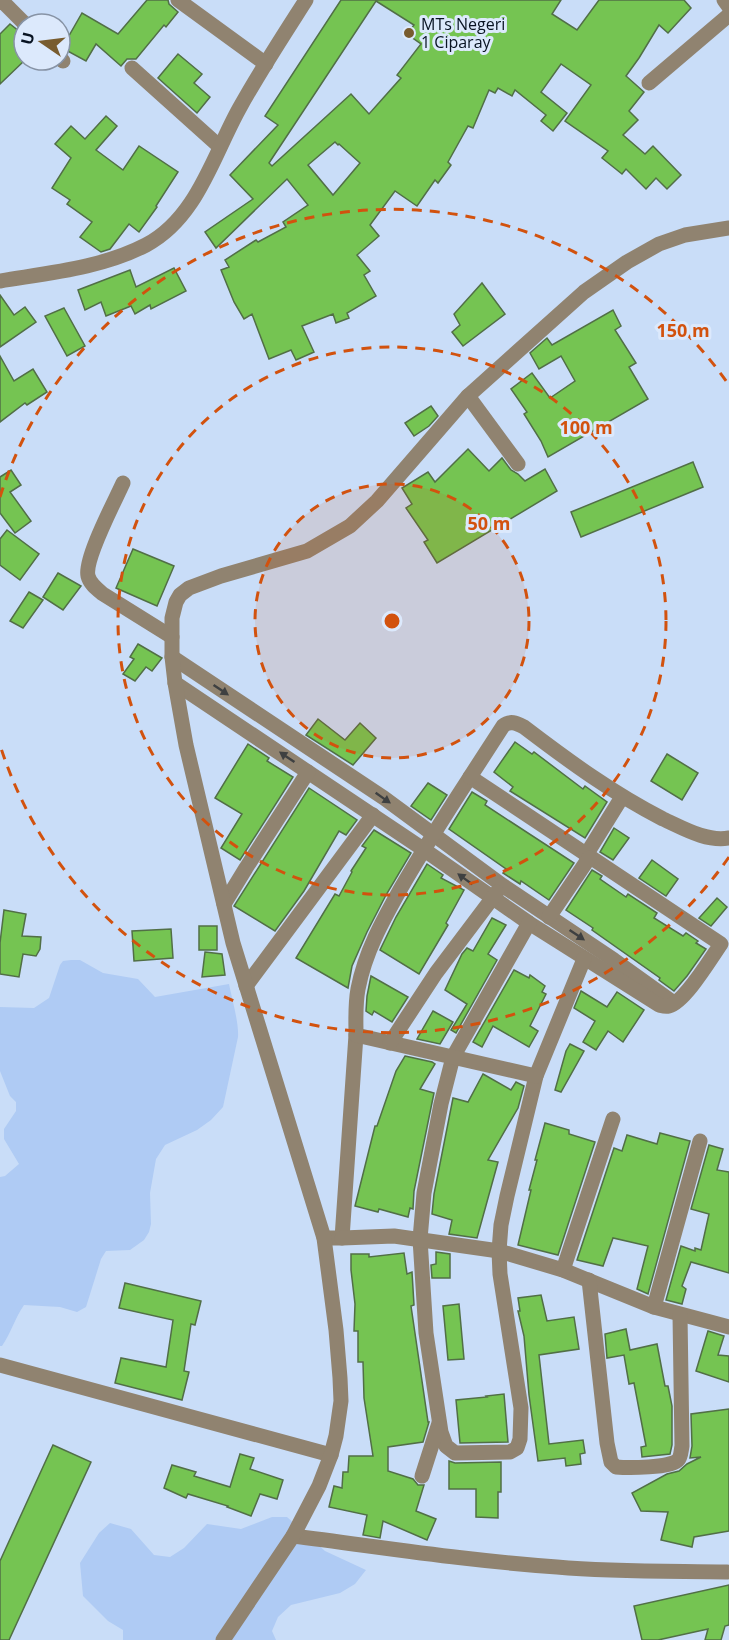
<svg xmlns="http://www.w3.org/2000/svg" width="729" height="1640" font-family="'Open Sans',sans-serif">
<rect width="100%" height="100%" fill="#c9ddf8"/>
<g fill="#afcbf4">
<path d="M71 960H80L103 973 138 979 155 997 229 984C232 999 239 1023 238 1037L223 1107 211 1120 197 1130 165 1145 156 1159 150 1193 151 1224 149 1232 144 1240 130 1250 106 1251 101 1259 86 1307 77 1312 60 1307 24 1305C15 1318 11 1333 2 1346H0V1177L5 1176 19 1164 4 1139V1129L16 1111V1102L10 1096 0 1071V1007L34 1008 49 998 60 965 63 961Z"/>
<path d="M272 1517H287L325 1551 366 1570 355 1584 340 1593 291 1605 278 1617 272 1631 276 1640H123V1630L108 1621 83 1596 80 1563 99 1533 110 1523 131 1529 154 1555 170 1557 184 1548 207 1524 241 1529Z"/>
</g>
<g fill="#75c452" stroke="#516f46" stroke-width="1.5" fill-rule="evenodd">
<path d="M147 0H168L169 4 178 12 166 27 164 25 136 59H127L121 66 96 44 86 61 62 48 82 13 118 34Z"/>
<path d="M341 0H561L552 14 577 30 599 0H684L691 8 668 33 659 25 639 58 626 76 644 92 629 111 638 120 623 135 645 154 653 146 681 175 667 189 656 178 646 189 626 169 622 174 602 158 608 151 565 121 591 85 561 64 541 92 567 113 553 131 541 121 546 115 515 90 512 96 498 88 495 93 489 90 473 128 468 126 448 162 451 165 438 183 435 180 417 206 395 191 370 225 379 236 357 255 370 271 364 275 376 296 347 313 349 318 336 323 333 314 302 326 314 352 296 360 291 350 269 359 252 314 244 319 234 302 221 270 229 267 225 260 256 240 258 242 286 227 283 222 308 205 287 179 216 248 205 232 253 199 230 175 278 125 265 116ZM376 1 414 25 407 34 421 44 397 75 401 78 369 114 351 94 272 166 269 163ZM335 142 338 145 339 144 360 163 333 195 308 165Z"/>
<path d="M10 24 19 31 24 33V61L0 84V34Z"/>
<path d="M178 54 202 74 194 83 210 97 197 113 158 78Z"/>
<path d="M106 116 117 126 96 150 123 170 139 146 178 172 156 206 157 207 139 232 129 224 110 249 101 252 80 237 92 222 67 204 70 200 52 188 71 158 55 144 71 126 85 139Z"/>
<path d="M174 268 186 291 151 309 150 305 135 314 131 306 106 316 101 302 85 310 78 290 130 270 136 287Z"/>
<path d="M482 283 505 314 463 346 452 332 460 325 454 314Z"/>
<path d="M0 295 14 315 25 307 36 322 0 347Z"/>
<path d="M64 308 85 346 67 356 45 316Z"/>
<path d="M613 310 621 326 615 330 636 363 629 367 648 399 548 457 541 441 524 414 527 412 511 389 532 373 550 398 575 381 561 356 539 369 530 353 547 338 552 345Z"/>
<path d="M0 356 14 381 33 369 47 392 27 405 25 403 0 422Z"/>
<path d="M431 406 438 416 429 426 414 436 405 423Z"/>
<path d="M468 449 489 471 502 458 511 470 518 474 525 481 545 469 557 491 437 563 424 542 428 540 406 508 412 504 402 488 428 472 435 482Z"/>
<path d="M693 462 703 487 581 537 571 512Z"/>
<path d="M11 470 21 485 10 492 31 521 15 533 0 513V477Z"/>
<path d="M7 530 39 554 20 580 0 565V539Z"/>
<path d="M133 549 174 566 157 606 116 588Z"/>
<path d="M58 573 81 586 63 610 43 597Z"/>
<path d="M29 592 43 600 23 628 10 621Z"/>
<path d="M138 644 162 658 152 671 146 667 135 681 123 674 134 659 130 657Z"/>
<path d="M318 719 345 740 360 723 376 738 353 765 306 735Z"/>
<path d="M515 742 532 754 534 752 583 789 585 786 607 802 585 838 510 791 513 787 494 772Z"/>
<path d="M248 744 269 758 267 761 293 777 240 860 221 848 242 814 215 798Z"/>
<path d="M667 754 698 773 682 800 651 781Z"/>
<path d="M428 783 447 795 431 820 411 806Z"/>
<path d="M309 788 357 820 346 835 339 831 304 891 275 931 234 906Z"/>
<path d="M472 792 487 801 485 805 574 863 549 900 521 881 520 884 503 873 506 869 449 829Z"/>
<path d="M614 828 629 838 613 860 600 852Z"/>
<path d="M374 830 411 853 386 895 367 932 352 966 348 988 296 958 335 894 339 896 352 872 351 871 366 848 362 846Z"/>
<path d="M652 860 678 879 666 896 639 878Z"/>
<path d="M427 864 443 875 441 878 464 890 446 923 448 925 419 974 380 950 396 917Z"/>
<path d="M592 870 602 876 600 879 626 897 628 894 657 913 654 918 683 936 686 933 698 941 696 943 706 949 687 976 674 991 659 980 660 978 592 930 593 928 566 910Z"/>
<path d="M717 898 727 907 711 926 699 918Z"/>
<path d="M4 910 26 914 22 936 41 937 40 949 36 956 23 954 19 977 0 974V943Z"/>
<path d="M492 918 506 925 488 954 497 960 456 1033 451 1030 467 1004 445 990 462 954 467 948 473 951Z"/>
<rect x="199" y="926" width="18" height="24"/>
<path d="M171 929 173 958 134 961 132 931Z"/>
<path d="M205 952 222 954 225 975 202 977Z"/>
<path d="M514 970 529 978 530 975 545 986 542 992 546 994 530 1026 538 1031 529 1047 493 1026 482 1047 473 1042Z"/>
<path d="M371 976 408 997 392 1022 374 1011 372 1015 366 1011 367 996Z"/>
<path d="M581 991 607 1007 617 992 644 1010 623 1042 608 1031 596 1050 583 1042 595 1021 574 1008Z"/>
<path d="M433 1011 453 1022 440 1044 417 1039Z"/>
<path d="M570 1044 584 1051 561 1092 555 1090 566 1051Z"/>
<path d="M405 1056 432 1062 435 1064 420 1089 434 1093 414 1191 413 1209 410 1208 408 1217 379 1209 378 1212 355 1206 375 1126H377L396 1071Z"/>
<path d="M483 1074 511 1090 516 1082 524 1086 518 1108 488 1160 498 1162 477 1238 449 1234 452 1220 432 1214 434 1194 453 1098 468 1102Z"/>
<path d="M545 1123 569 1130V1134L595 1142 558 1255 518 1245 531 1190H529L537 1160H535Z"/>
<path d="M660 1133 690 1141 648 1294 637 1289 648 1246 613 1238 603 1266 577 1260 614 1148 622 1151 627 1135 657 1144Z"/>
<path d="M709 1145 723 1149 717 1170 729 1172V1273L691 1262 682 1286 686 1289 682 1304 666 1300 681 1246 695 1251V1248L701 1250 709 1214 691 1209Z"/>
<path d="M436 1252 450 1254V1278H432L431 1265 436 1264Z"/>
<path d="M404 1253 407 1274 412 1272 414 1305 411 1306 428 1422H429L423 1442 388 1447V1471L413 1479 418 1485H424L416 1511 436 1519 427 1540 383 1521 380 1538 363 1535 367 1515 329 1507 334 1486 342 1488 343 1472H348L349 1456H373L364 1398 363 1362H358V1331H354L355 1304 351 1270V1254H369V1257Z"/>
<path d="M125 1283 201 1301 195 1325 191 1324 184 1371 189 1372 182 1400 115 1383 121 1358 166 1367 173 1320 119 1308Z"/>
<path d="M541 1295 547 1321 574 1317 579 1349 539 1355 549 1444 583 1440 585 1453 580 1454 581 1464 566 1466 565 1458 538 1461 529 1395 524 1336 518 1311H520L518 1298Z"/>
<path d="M459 1304 464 1359 448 1360 443 1306Z"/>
<path d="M626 1329 630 1350 657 1344 665 1386H668L672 1406V1445L670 1454 642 1457 641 1447 646 1446 634 1383 629 1384 624 1355 607 1358 605 1334Z"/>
<path d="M708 1331 724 1336 718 1355 729 1356V1382L696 1371Z"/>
<path d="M504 1394 508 1442 460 1443 456 1400 487 1397 486 1396Z"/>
<path d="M729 1409V1531L694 1537 692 1547 661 1540 668 1512 641 1511 632 1493 667 1474 679 1471 687 1464 701 1457 690 1458 692 1446 691 1414Z"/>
<path d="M53 1445 91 1462 9 1640H0V1561Z"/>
<path d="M240 1454 254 1458 250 1469 283 1480 277 1499 260 1494 251 1516 227 1507 228 1506 188 1494 186 1498 164 1488 172 1465 196 1472 194 1476 230 1487Z"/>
<path d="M449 1461 455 1463 501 1462V1492H498V1518L476 1517V1489H449Z"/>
<path d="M729 1585V1625L725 1626 721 1640H705L708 1629 658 1640H642L634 1606Z"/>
</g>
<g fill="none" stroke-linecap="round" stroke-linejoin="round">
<g stroke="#908370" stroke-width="15">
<path d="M1 0 25 24"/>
<path d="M178 0 266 64"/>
<path d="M724 0 729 7"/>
<path d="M60 58 63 61"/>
<path d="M132 68 220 147"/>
<path d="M649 83 729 15"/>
<path d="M0 281C48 273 102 268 146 245 197 218 213 156 239 109 260 71 283 36 306 0"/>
<path d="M468 396 518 464"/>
<path d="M123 483C115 501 84 559 88 576 90 584 97 589 103 594L172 637"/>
<path d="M172 657 384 798 502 885 614 960 674 1003"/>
<path d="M175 683 423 849 529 923 659 1005C663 1006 665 1007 669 1006 685 1002 711 958 721 944L470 777C446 814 423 850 401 888 383 920 365 952 358 989 355 1005 356 1020 356 1035L342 1238H324"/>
<path d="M470 777 503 726C510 720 516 723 524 727 570 762 611 792 663 819 683 828 706 842 729 838"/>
<path d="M586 855 622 797"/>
<path d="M224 904 246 868 308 772"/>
<path d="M549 917 589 858"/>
<path d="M529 923 453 1057 441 1104 424 1193 420 1239 426 1333 441 1432 446 1446 455 1453 510 1452 517 1448 520 1439 521 1408 500 1274 499 1251 501 1225 507 1196 536 1076 584 959"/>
<path d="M246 986 373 815"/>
<path d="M356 1035 536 1076"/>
<path d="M390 1043 436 973 497 892"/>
<path d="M342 1238 394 1236 499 1251 563 1270 654 1307 729 1327"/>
<path d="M563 1270 613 1119"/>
<path d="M589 1280 607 1443 611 1462 616 1467C628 1468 671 1468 678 1460 681 1457 681 1451 682 1446L680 1315"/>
<path d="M654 1307 700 1141"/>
<path d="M0 1365 331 1455"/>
<path d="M422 1476 439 1423"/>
<path d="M293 1536C381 1547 469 1561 557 1567 614 1572 670 1571 727 1572"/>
<path d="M223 1640 293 1536 319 1486 331 1455 336 1436 341 1401 340 1378 336 1330 324 1238 233 943 186 745 175 683 172 657V618L176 602 180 595 189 588 221 576 307 551 350 526 377 501 468 396 584 292 627 262 659 244 685 235 729 228"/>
</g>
</g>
<defs><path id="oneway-solid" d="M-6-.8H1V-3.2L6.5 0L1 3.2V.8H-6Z" transform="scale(1.5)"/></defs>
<g fill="#3e4041">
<use href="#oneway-solid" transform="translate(221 690) rotate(34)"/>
<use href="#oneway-solid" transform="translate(287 757) rotate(-146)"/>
<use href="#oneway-solid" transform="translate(383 798) rotate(35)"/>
<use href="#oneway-solid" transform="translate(465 879) rotate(-144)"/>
<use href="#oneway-solid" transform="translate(577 935) rotate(34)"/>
</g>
<circle cx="392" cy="621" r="137" fill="#d2520e" fill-opacity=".12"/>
<g fill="none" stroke="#d2520e" stroke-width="3" stroke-dasharray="10 8">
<circle cx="392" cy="621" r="137"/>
<circle cx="392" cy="621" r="274"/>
<path d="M729 857A411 411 0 0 1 0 745M0 497A411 411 0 0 1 729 385"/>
</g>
<circle fill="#785c2f" stroke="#dce9fc" stroke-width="2" cx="409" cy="33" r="6"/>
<g text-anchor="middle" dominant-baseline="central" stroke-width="6" stroke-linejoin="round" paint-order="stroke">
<g font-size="16" fill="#081322" stroke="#dce9fc" text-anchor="start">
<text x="421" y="24">MTs Negeri<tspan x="421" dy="18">1 Ciparay</tspan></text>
</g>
</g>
<circle cx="392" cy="621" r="9" fill="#d2520e" stroke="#dce9fc" stroke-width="3"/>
<g font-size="18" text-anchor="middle" font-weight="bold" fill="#d2520e" stroke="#dce9fc" stroke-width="6" stroke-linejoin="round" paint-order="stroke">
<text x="683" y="337">150 m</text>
<text x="586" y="434">100 m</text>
<text x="489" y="530">50 m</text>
</g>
<g transform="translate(42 42) rotate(284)"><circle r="28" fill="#dce9fc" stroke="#8793a5" stroke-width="1.5"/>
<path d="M0-4.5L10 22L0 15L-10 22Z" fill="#785c2f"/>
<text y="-9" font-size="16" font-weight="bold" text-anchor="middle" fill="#081322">U</text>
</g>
</svg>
